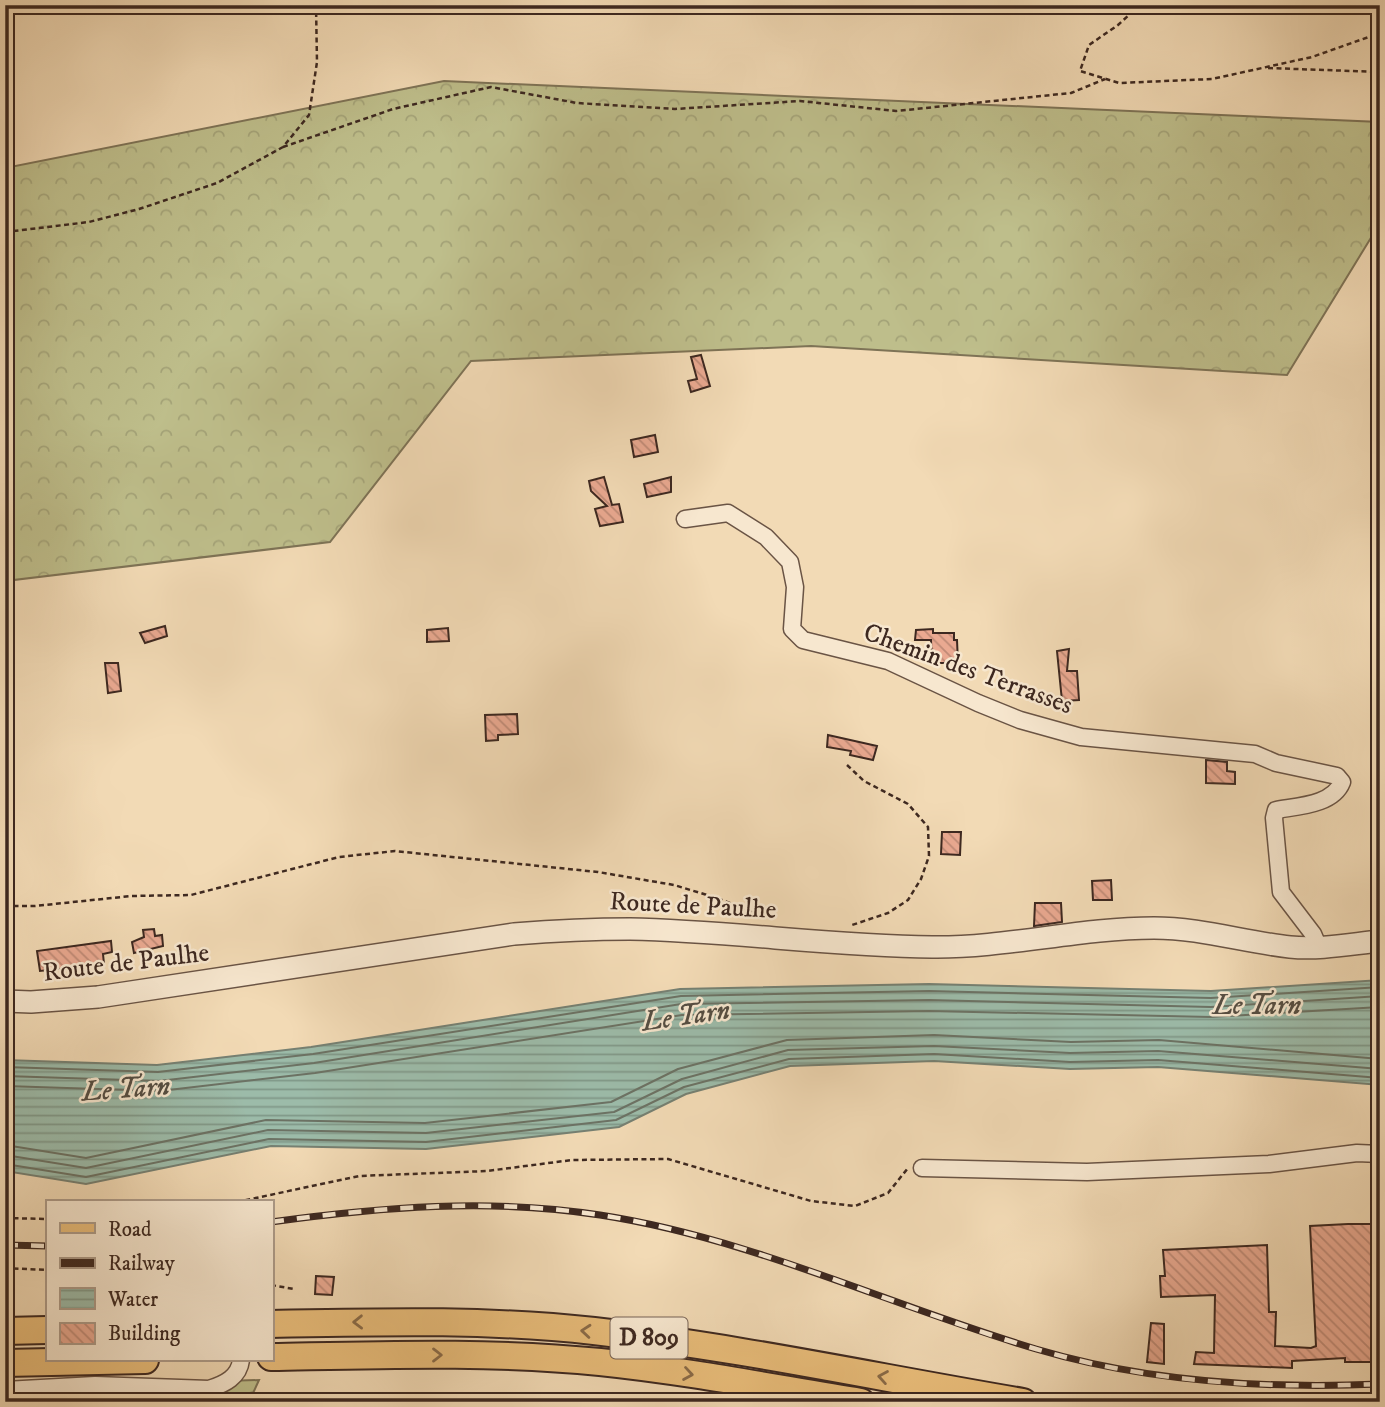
<svg xmlns="http://www.w3.org/2000/svg" width="1385" height="1407" font-family="'IM FELL DW Pica',serif">
<defs>
<pattern id="forest-crowns" width="20" height="18" patternUnits="userSpaceOnUse" patternTransform="scale(1.75)"><rect width="20" height="18" fill="#bebe8b"/><path d="M2 6a3 3 0 1 1 6 0M12 15a3 3 0 1 1 6 0" fill="none" stroke="#a4a378"/></pattern>
<pattern id="water-rules" width="6" height="5" patternUnits="userSpaceOnUse" patternTransform="scale(1.75)"><rect width="6" height="5" fill="#9cbba9"/><path d="M0 2.5h6" fill="none" stroke="#809889"/></pattern>
<pattern id="building-back-hatch" width="6" height="6" patternUnits="userSpaceOnUse" patternTransform="scale(1.75)"><rect width="6" height="6" fill="#eaa991"/><path d="M-1 5l2 2M0 0l6 6M5-1l2 2" fill="none" stroke="#bf8a76"/></pattern>
</defs>
<rect width="100%" height="100%" fill="#f2dab5"/>
<filter id="stains"><feTurbulence type="fractalNoise" baseFrequency=".00286" numOctaves="4"/><feColorMatrix values="0 0 0 0 .2 0 0 0 0 .09 0 0 0 0 .02 0 0 0 .5 -.17"/></filter>
<radialGradient id="worn" r=".72"><stop offset=".6" stop-color="#630" stop-opacity="0"/><stop offset="1" stop-color="#630" stop-opacity=".3"/></radialGradient>
<g fill="url(#forest-crowns)" stroke="#7e7356" stroke-width="2">
<path d="M444 81 1380 122V223L1287 375 811 346 471 361 330 542 5 581V168Z"/>
<path d="M259 1380 249 1402H5V1388Z"/>
</g>
<path fill="url(#water-rules)" stroke="#768072" stroke-width="2" d="M1380 980V1085L1158 1067 1070 1069 934 1061 790 1066 686 1094 619 1127 426 1149 271 1146 86 1184 5 1171V1060L157 1065 311 1047 680 989 929 984 1211 991Z"/>
<g fill="none" stroke-linecap="round" stroke-linejoin="round">
<g stroke="#6c7264" stroke-width="2">
<path d="M5 1067 158 1072 313 1054 681 996 929 991 1211 998 1380 987"/>
<path d="M5 1076 159 1081 314 1063 681 1004 929 1000 1211 1007 1380 996"/>
<path d="M5 1086 160 1091 315 1073 682 1015 929 1011 1211 1017 1380 1007"/>
<path d="M5 1145 86 1158 266 1120 425 1123 611 1102 678 1069 787 1040 934 1035 1071 1042 1159 1040 1380 1059"/>
<path d="M5 1155 86 1168 268 1130 426 1133 614 1112 682 1079 788 1050 934 1046 1070 1053 1158 1051 1380 1069"/>
<path d="M5 1164 86 1177 269 1139 426 1142 616 1120 684 1087 789 1059 934 1054 1070 1062 1158 1060 1380 1078"/>
</g>
</g>
<g fill="url(#building-back-hatch)" stroke="#3d2820" stroke-width="2">
<path d="M701 355 710 386 691 392 688 381 697 379 691 357Z"/>
<path d="M655 435 658 452 634 457 631 440Z"/>
<path d="M604 477 612 505 619 504 623 522 600 526 595 509 607 506 591 491 589 481Z"/>
<path d="M671 477V492L647 497 644 484Z"/>
<path d="M165 626 167 636 145 643 140 633Z"/>
<path d="M448 628 449 641 427 642V630Z"/>
<path d="M933 629V633H954V640H957L958 663H932L931 640H915L916 630Z"/>
<path d="M1069 649 1067 671H1077L1079 700 1062 701 1057 651Z"/>
<path d="M105 663H118L121 691 108 693Z"/>
<path d="M517 714 518 734 498 735V740L486 741 485 715Z"/>
<path d="M828 735 877 746 873 760 850 755 851 751 827 747Z"/>
<path d="M1206 760 1227 762V771L1235 772V784L1206 783Z"/>
<path d="M942 832H961L960 855 941 854Z"/>
<path d="M1111 880 1112 900H1093L1092 881Z"/>
<path d="M1035 903H1061L1062 922 1034 926Z"/>
<path d="M154 929 155 936 162 935 163 946 134 953 132 942 144 937 143 930Z"/>
<path d="M111 941 112 952 103 954 104 964 40 971 37 951Z"/>
<path d="M1348 1224H1372L1380 1362H1345V1358L1292 1361V1368L1194 1364 1196 1352 1214 1353 1215 1295 1161 1297 1160 1276H1165L1163 1250 1267 1245 1269 1312H1276L1275 1346 1311 1348 1316 1346 1310 1226Z"/>
<path d="M316 1276 334 1277 332 1295 315 1294Z"/>
<path d="M1151 1323 1164 1324V1364L1147 1362Z"/>
</g>
<g fill="none" stroke-linecap="round" stroke-linejoin="round">
<defs>
<g id="minor">
<path d="M685 519 728 513 766 537 790 562 795 587 792 629 803 640 888 661 978 703 1020 720 1081 737 1255 754 1276 763 1337 776 1342 782C1333 805 1298 806 1276 810L1274 818 1281 892 1313 934 1319 948"/>
<path d="M922 1168 1087 1172 1269 1164 1357 1153 1380 1154"/>
<path d="M5 1390 95 1385 209 1389C225 1384 239 1377 241 1360"/>
</g>
<path id="tertiary" d="M5 1001 31 1002 98 997 514 934C552 931 591 929 630 929 731 931 831 946 932 947 1006 948 1079 928 1154 928 1200 928 1244 942 1290 947 1320 950 1350 944 1380 941"/>
<g id="primary">
<path d="M271 1324C379 1322 487 1319 594 1331 738 1347 880 1378 1023 1402"/>
<path d="M5 1331 47 1330"/>
<path d="M271 1357C381 1355 491 1351 600 1362 687 1371 774 1388 861 1402"/>
<path d="M5 1363 145 1360"/>
</g>
</defs>
<use href="#minor" stroke="#6a5445" stroke-width="19"/>
<use href="#tertiary" stroke="#6a5445" stroke-width="24"/>
<use href="#primary" stroke="#3d2820" stroke-width="30"/>
<g stroke="#3d2820" stroke-width="2.5" stroke-dasharray="5 3.5" stroke-linecap="butt">
<path d="M1140 5 1118 25 1089 45 1080 71 1119 83 1212 79 1312 57 1380 33"/>
<path d="M1268 68 1380 72"/>
<path d="M283 147 393 109 491 87 577 103 675 109 800 101 896 111 1071 93 1105 79"/>
<path d="M5 232 89 222 139 209 217 183 283 147 309 115 317 62 316 5"/>
<path d="M847 765 864 781 908 804 928 827 929 856 921 879 908 900 888 913 852 925"/>
<path d="M5 906H35L131 896 191 895 339 857 395 851 598 872 674 885 717 898 772 919"/>
<path d="M237 1202 359 1176 487 1171 572 1160 668 1159 811 1201 855 1206 888 1193 908 1168"/>
<path d="M5 1218 47 1219"/>
<path d="M5 1268 47 1270"/>
<path d="M271 1285 294 1289"/>
</g>
<use href="#minor" stroke="#f7e7cf" stroke-width="16"/>
<use href="#tertiary" stroke="#f7e7cf" stroke-width="21"/>
<use href="#primary" stroke="#e9bd7a" stroke-width="26"/>
<defs>
<g id="rail">
<path d="M271 1222C381 1207 490 1198 600 1215 751 1238 891 1306 1036 1349 1147 1382 1264 1389 1380 1384"/>
<path d="M5 1245 47 1246"/>
</g>
</defs>
<use href="#rail" stroke="#3d2820" stroke-width="7"/>
<use href="#rail" stroke="#f7e7cf" stroke-width="4.5" stroke-dasharray="13" stroke-linecap="butt"/>
</g>
<defs><path id="oneway-chevron" d="M-2-3.5L2.5 0L-2 3.5" fill="none" stroke-width="1.6" stroke-linecap="round" stroke-linejoin="round" transform="scale(1.75)"/></defs>
<g stroke="#8a6b48">
<use href="#oneway-chevron" transform="translate(358 1322) rotate(179)"/>
<use href="#oneway-chevron" transform="translate(586 1331) rotate(-175)"/>
<use href="#oneway-chevron" transform="translate(437 1355)"/>
<use href="#oneway-chevron" transform="translate(688 1374) rotate(9)"/>
<use href="#oneway-chevron" transform="translate(883 1377) rotate(-170)"/>
</g>
<g text-anchor="middle" dominant-baseline="central" stroke-width="5" stroke-linejoin="round" paint-order="stroke">
<rect fill="#f7e7cf" stroke="#756154" stroke-width="2" x="610.5" y="1317.5" width="77" height="41" rx="5"/>
<g font-size="24" font-weight="bold" fill="#3d2820">
<text x="649" y="1338">D 809</text>
</g>
<g font-size="26" fill="#3d2820" stroke="#f7e7cf">
<text transform="translate(968 669) rotate(20)">Chemin des Terrasses</text>
<text transform="translate(693 906) rotate(3)">Route de Paulhe</text>
<text transform="translate(126 963) rotate(-7)">Route de Paulhe</text>
</g>
<g font-size="28" font-style="italic" fill="#554d42" stroke="#f7e7cf">
<text x="1257" y="1005">Le Tarn</text>
<text transform="translate(686 1016) rotate(-8)">Le Tarn</text>
<text transform="translate(126 1089) rotate(-4)">Le Tarn</text>
</g>
</g>
<rect width="1385" height="1407" fill="none" stroke="#f2dab5" stroke-width="28"/>
<rect x="7" y="7" width="1371" height="1393" fill="none" stroke="#3d2820" stroke-width="3.5"/>
<rect x="14" y="14" width="1357" height="1379" fill="none" stroke="#3d2820" stroke-width="2"/>
<rect x="46" y="1200" width="228" height="161" fill="#f7e7cf" stroke="#ad9b89" stroke-width="2"/>
<rect x="60" y="1223" width="35" height="10" fill="#e9bd7a" stroke="#ad9b89" stroke-width="2"/>
<text x="108" y="1236" font-size="21" fill="#3d2820">Road</text>
<rect x="60" y="1258" width="35" height="10" fill="#3d2820" stroke="#ad9b89" stroke-width="2"/>
<text x="108" y="1270" font-size="21" fill="#3d2820">Railway</text>
<rect x="60" y="1288" width="35" height="21" fill="url(#water-rules)" stroke="#ad9b89" stroke-width="2"/>
<text x="108" y="1306" font-size="21" fill="#3d2820">Water</text>
<rect x="60" y="1323" width="35" height="21" fill="url(#building-back-hatch)" stroke="#ad9b89" stroke-width="2"/>
<text x="108" y="1340" font-size="21" fill="#3d2820">Building</text>
<rect width="100%" height="100%" filter="url(#stains)"/>
<rect width="100%" height="100%" fill="url(#worn)"/>
</svg>
